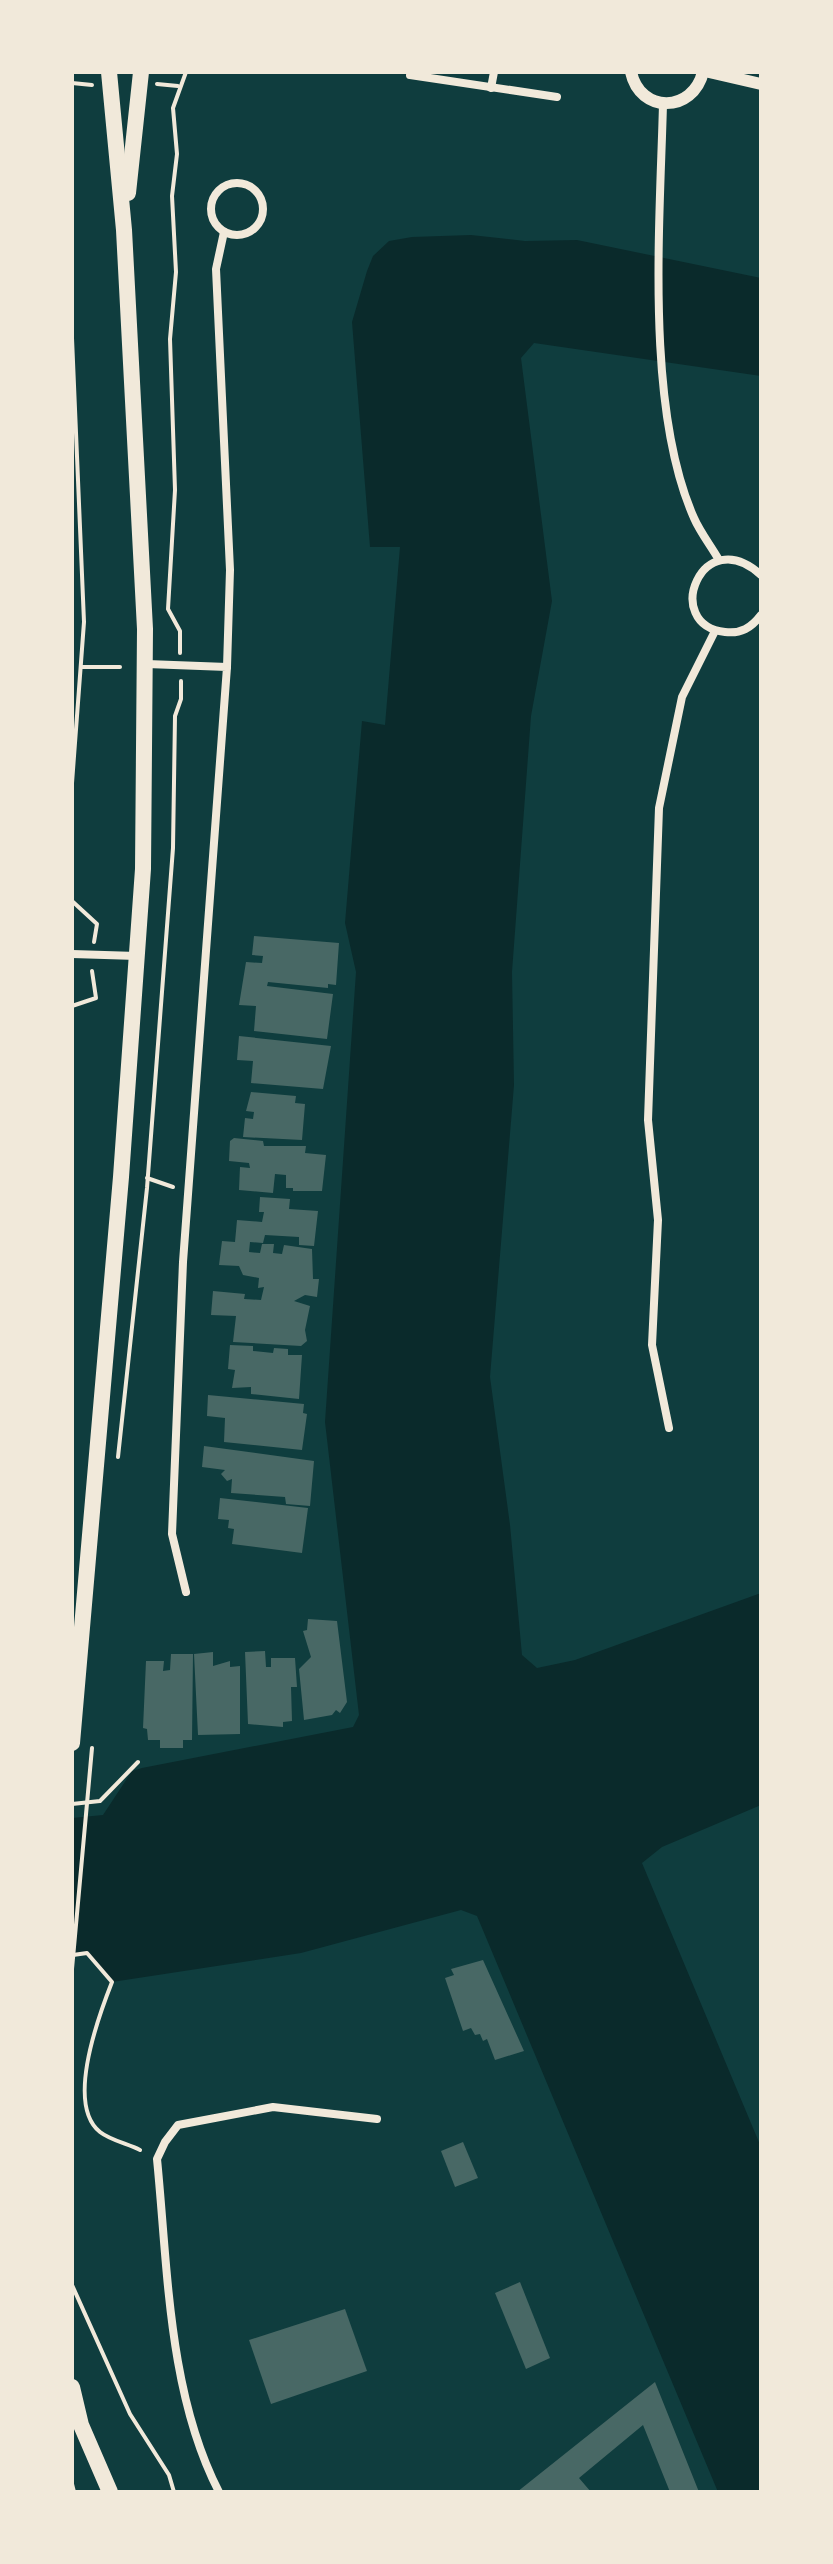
<svg xmlns="http://www.w3.org/2000/svg" width="833" height="2564" font-family="Rubik,sans-serif">
<rect width="100%" height="100%" fill="#0f3d3e"/>
<path fill="#0a2a2b" d="M471 235 525 241 577 240 761 278V376L534 343 521 358 552 601 531 716 512 972 514 1085 490 1377 510 1525 522 1655 537 1668 575 1660 761 1593V1805L662 1847 642 1863 761 2147V2492H718L477 1916 461 1910 301 1953 112 1982 87 1954 72 1955V1818L103 1815 132 1771 142 1768 353 1727 359 1715 325 1422 356 972 345 923 362 721 385 725 400 547H370L352 322 367 271 373 256 389 241 412 237Z"/>
<g fill="#486865">
<path d="M254 936 339 943 336 985 328 984V988L268 982 267 986 333 994 327 1039 254 1031 256 1006 239 1005 246 962 262 963 263 956 252 955Z"/>
<path d="M239 1036 331 1046 323 1089 251 1083 253 1061 237 1060Z"/>
<path d="M251 1092 296 1096 295 1103 305 1104 302 1140 243 1137 245 1118 253 1119 254 1112 246 1111Z"/>
<path d="M234 1138 263 1141 264 1146H306L305 1153 326 1155 322 1191H293V1188H286V1175L275 1174 273 1193 239 1190 240 1167 250 1168 249 1163 229 1161 230 1141Z"/>
<path d="M260 1197 290 1199 289 1209 318 1211 314 1246 299 1245V1237L265 1235 263 1243 250 1242 249 1252 260 1253 262 1244H274L273 1253 282 1254 284 1245 312 1249 313 1279H319L317 1297 305 1295 294 1301 310 1306 305 1330 307 1341 301 1346 233 1342 236 1316 211 1315 213 1291 245 1294 244 1299 261 1300 264 1287 258 1288 259 1278 243 1275 239 1266 219 1265 222 1241 235 1242 237 1220 262 1222 264 1212H259Z"/>
<path d="M230 1345 253 1346V1351L273 1353 274 1348 288 1349V1355H302L299 1399 251 1394V1387L232 1388 235 1370 228 1369Z"/>
<path d="M208 1395 304 1404 303 1413 307 1414 302 1450 224 1442 225 1418 207 1416Z"/>
<path d="M204 1446 314 1461 310 1506 286 1504 285 1497 231 1493 232 1479 227 1481 221 1474 225 1470 202 1467Z"/>
<path d="M220 1498 308 1508 302 1553 232 1544 234 1529 228 1528 229 1520 218 1519Z"/>
<path d="M308 1619 337 1621 347 1702 340 1713 336 1710 332 1715 304 1720 299 1669 311 1657 303 1631 307 1630Z"/>
<path d="M265 1651 266 1667H271V1658H295L297 1687H291L292 1721 283 1722V1727L248 1724 245 1652Z"/>
<path d="M213 1652V1666L230 1661V1667L240 1666V1734L198 1735 194 1654Z"/>
<path d="M171 1654H193L192 1740H183V1748H160V1740H148L147 1729 143 1728 146 1661H164L163 1671 170 1670Z"/>
<path d="M483 1960 524 2051 495 2060 487 2039 483 2041 480 2034 475 2035 471 2028 463 2031 445 1978 454 1975 451 1969Z"/>
<path d="M463 2142 478 2178 455 2187 441 2151Z"/>
<path d="M520 2282 550 2358 526 2369 495 2293Z"/>
<path d="M345 2309 367 2371 271 2404 249 2340Z"/>
<path d="M655 2382 699 2492H670L643 2425 579 2478 591 2492H517Z"/>
</g>
<g fill="none" stroke-linecap="round" stroke-linejoin="round">
<g stroke="#f1e9da" stroke-width="4">
<path d="M72 83 92 85"/>
<path d="M157 84 178 86"/>
<path d="M72 338 84 622 72 783"/>
<path d="M180 653V631L168 609 175 490 170 339 176 272 172 196 177 154 173 108 186 72"/>
<path d="M81 667H120"/>
<path d="M72 901 97 924 94 942"/>
<path d="M72 1006 96 998 92 971"/>
<path d="M147 1178 173 1187"/>
<path d="M118 1457 147 1188 173 848 175 716 181 699V681"/>
<path d="M72 1804 100 1801 138 1762"/>
<path d="M73 1955 87 1953 112 1982C99 2015 65 2104 100 2132 110 2140 128 2144 140 2150"/>
<path d="M72 1969 92 1748"/>
<path d="M72 2285 130 2414 169 2475 174 2492"/>
<path d="M72 2484 74 2492"/>
</g>
<g stroke="#f1e9da" stroke-width="8">
<path d="M410 75 557 97"/>
<path d="M491 88 494 72"/>
<path d="M663 104C660 224 645 408 694 518 700 532 711 546 719 560"/>
<circle cx="237" cy="209" r="26"/>
<path d="M224 232 216 269 230 570 227 667"/>
<path d="M761 575C702 521 661 625 725 632 741 634 751 628 761 615"/>
<path d="M147 664 227 667 183 1262 172 1534 186 1592"/>
<path d="M72 954 137 956"/>
<path d="M669 1428 652 1345 658 1220 648 1120 659 808 682 697 715 631"/>
<path d="M219 2492C168 2393 168 2269 157 2159L165 2142 178 2125 273 2107 377 2119"/>
</g>
<g stroke="#f1e9da" stroke-width="12">
<path d="M631 72C640 114 693 113 703 72"/>
<path d="M709 72 761 84"/>
</g>
<g stroke="#f1e9da" stroke-width="16">
<path d="M128 193 141 72"/>
<path d="M72 1743 121 1177 143 869 145 629 124 230 109 72"/>
<path d="M72 2387 81 2425 110 2492"/>
</g>
</g>
<rect width="833" height="2564" fill="none" stroke="#f1e9da" stroke-width="148"/>
</svg>
